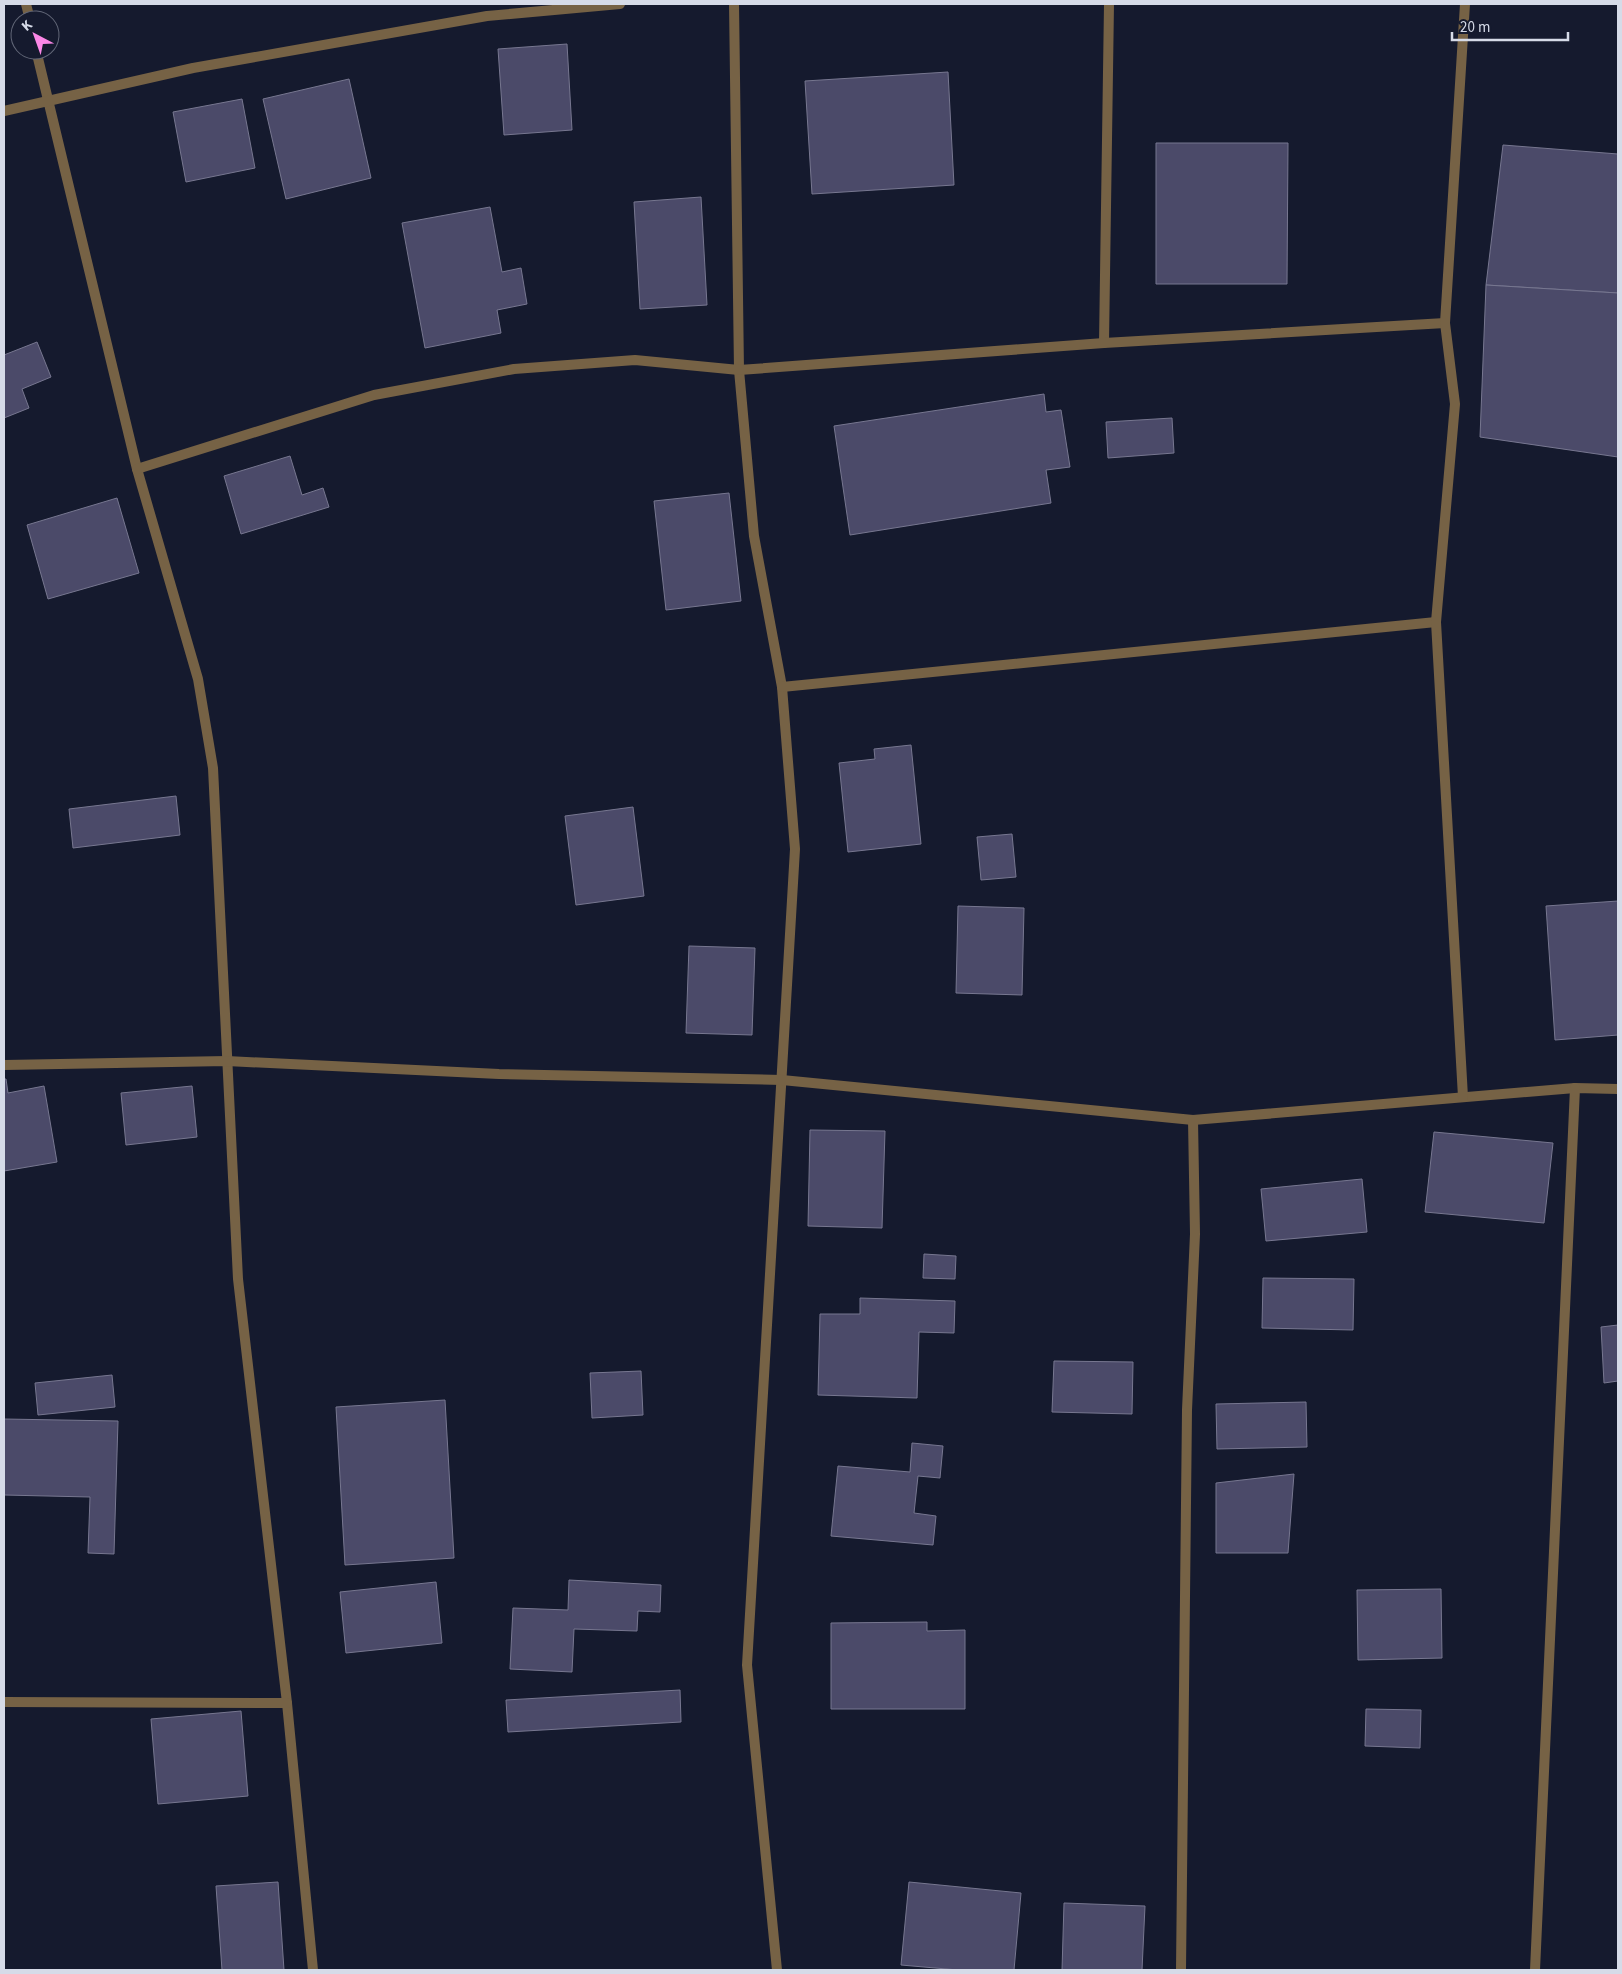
<svg xmlns="http://www.w3.org/2000/svg" width="1622" height="1974" font-family="'Source Sans 3',sans-serif">
<rect width="100%" height="100%" fill="#151a2e"/>
<g fill="#4b4a69" stroke="#777790">
<path d="M567 44 572 130 504 135 498 49Z"/>
<path d="M948 72 954 185 812 194 805 81Z"/>
<path d="M349 79 371 178 286 199 263 99Z"/>
<path d="M242 99 255 168 186 182 173 112Z"/>
<path d="M1156 143H1288L1287 284H1156Z"/>
<path d="M1503 145 1618 154V293L1486 285Z"/>
<path d="M701 197 707 305 640 309 634 202Z"/>
<path d="M490 207 502 272 521 268 527 304 497 310 501 333 425 348 402 223Z"/>
<path d="M1486 285 1618 293V457L1480 437Z"/>
<path d="M37 342 51 377 22 389 29 408 4 418V355Z"/>
<path d="M1044 394 1046 412 1061 410 1070 467 1046 470 1051 503 850 535 834 426Z"/>
<path d="M1172 418 1174 453 1108 458 1106 422Z"/>
<path d="M290 456 302 495 323 488 329 507 241 534 224 476Z"/>
<path d="M729 493 741 601 666 610 654 501Z"/>
<path d="M117 498 139 573 48 599 27 525Z"/>
<path d="M911 745 921 844 848 852 839 763 875 759 874 749Z"/>
<path d="M176 796 180 835 73 848 69 809Z"/>
<path d="M633 807 644 896 576 905 565 816Z"/>
<path d="M1012 834 1016 877 981 880 977 837Z"/>
<path d="M1618 901V1035L1555 1040 1546 906Z"/>
<path d="M958 906 1024 908 1022 995 956 993Z"/>
<path d="M689 946 755 948 752 1035 686 1033Z"/>
<path d="M4 1079H6L8 1093 44 1086 57 1162 4 1171Z"/>
<path d="M192 1086 197 1137 126 1145 121 1093Z"/>
<path d="M810 1130 885 1131 882 1228 808 1226Z"/>
<path d="M1434 1132 1553 1143 1544 1223 1425 1212Z"/>
<path d="M1362 1179 1367 1232 1266 1241 1261 1189Z"/>
<path d="M924 1254 956 1256 955 1279 923 1278Z"/>
<path d="M1263 1278 1354 1279 1353 1330 1262 1328Z"/>
<path d="M860 1298 955 1301 954 1333 919 1332 917 1398 818 1395 820 1314H860Z"/>
<path d="M1618 1325V1381L1604 1383 1601 1327Z"/>
<path d="M1054 1361 1133 1362 1132 1414 1052 1412Z"/>
<path d="M641 1371 643 1415 592 1418 590 1373Z"/>
<path d="M112 1375 115 1407 38 1415 35 1383Z"/>
<path d="M445 1400 454 1558 345 1565 336 1407Z"/>
<path d="M1306 1402 1307 1447 1217 1449 1216 1404Z"/>
<path d="M4 1419 118 1421 114 1554 88 1553 90 1497 4 1495Z"/>
<path d="M912 1443 943 1446 940 1478 918 1476 914 1513 936 1516 933 1545 831 1536 838 1466 910 1472Z"/>
<path d="M1294 1474 1288 1553H1216V1483Z"/>
<path d="M569 1580 661 1585 660 1612 638 1611 637 1631 574 1629 572 1672 510 1669 513 1608 568 1610Z"/>
<path d="M436 1582 442 1643 346 1653 340 1592Z"/>
<path d="M1441 1589 1442 1658 1358 1660 1357 1590Z"/>
<path d="M927 1622V1631L965 1630V1709H831V1623Z"/>
<path d="M680 1690 681 1722 508 1732 506 1700Z"/>
<path d="M1366 1709 1421 1710 1420 1748 1365 1746Z"/>
<path d="M241 1711 248 1796 158 1804 151 1719Z"/>
<path d="M278 1882 284 1970H222L216 1886Z"/>
<path d="M909 1882 1021 1893 1014 1970H958L901 1965Z"/>
<path d="M1064 1903 1145 1906 1142 1970H1062Z"/>
</g>
<g fill="none" stroke-linecap="round" stroke-linejoin="round">
<g stroke="#766245" stroke-width="10">
<path d="M26 4 30 20"/>
<path d="M734 4 739 370 754 536 782 687 795 849 747 1665 777 1970"/>
<path d="M36 50 137 469 198 679 213 768 238 1279 287 1703 313 1970"/>
<path d="M4 111 193 68 487 16 620 4"/>
<path d="M1104 343 1109 4"/>
<path d="M137 469 374 395 514 369 635 360 739 370 1104 343 1445 323"/>
<path d="M782 687 1436 622"/>
<path d="M4 1065 227 1061 499 1074 782 1080 1193 1120 1575 1088 1618 1089"/>
<path d="M1463 1097 1436 622 1455 404 1445 323 1465 4"/>
<path d="M4 1702 287 1703"/>
<path d="M1181 1970 1187 1410 1195 1234 1193 1120"/>
<path d="M1535 1970 1575 1088"/>
</g>
</g>
<rect width="1622" height="1974" fill="none" stroke="#d6dbe8" stroke-width="10"/>
<g transform="translate(35 35) rotate(319)"><circle r="24" fill="#151a2e" stroke="#626778"/>
<path d="M0-4L9 19L0 12L-9 19Z" fill="#fb87e6"/>
<text y="-8" font-size="14" font-weight="bold" text-anchor="middle" fill="#d6dbe8">K</text>
</g>
<path d="M1452 32v8h116v-8" fill="none" stroke="#d6dbe8" stroke-width="2.5"/>
<text x="1460" y="32" font-size="15" fill="#d6dbe8" stroke="#151a2e" stroke-width="4" paint-order="stroke">20 m</text>
</svg>
